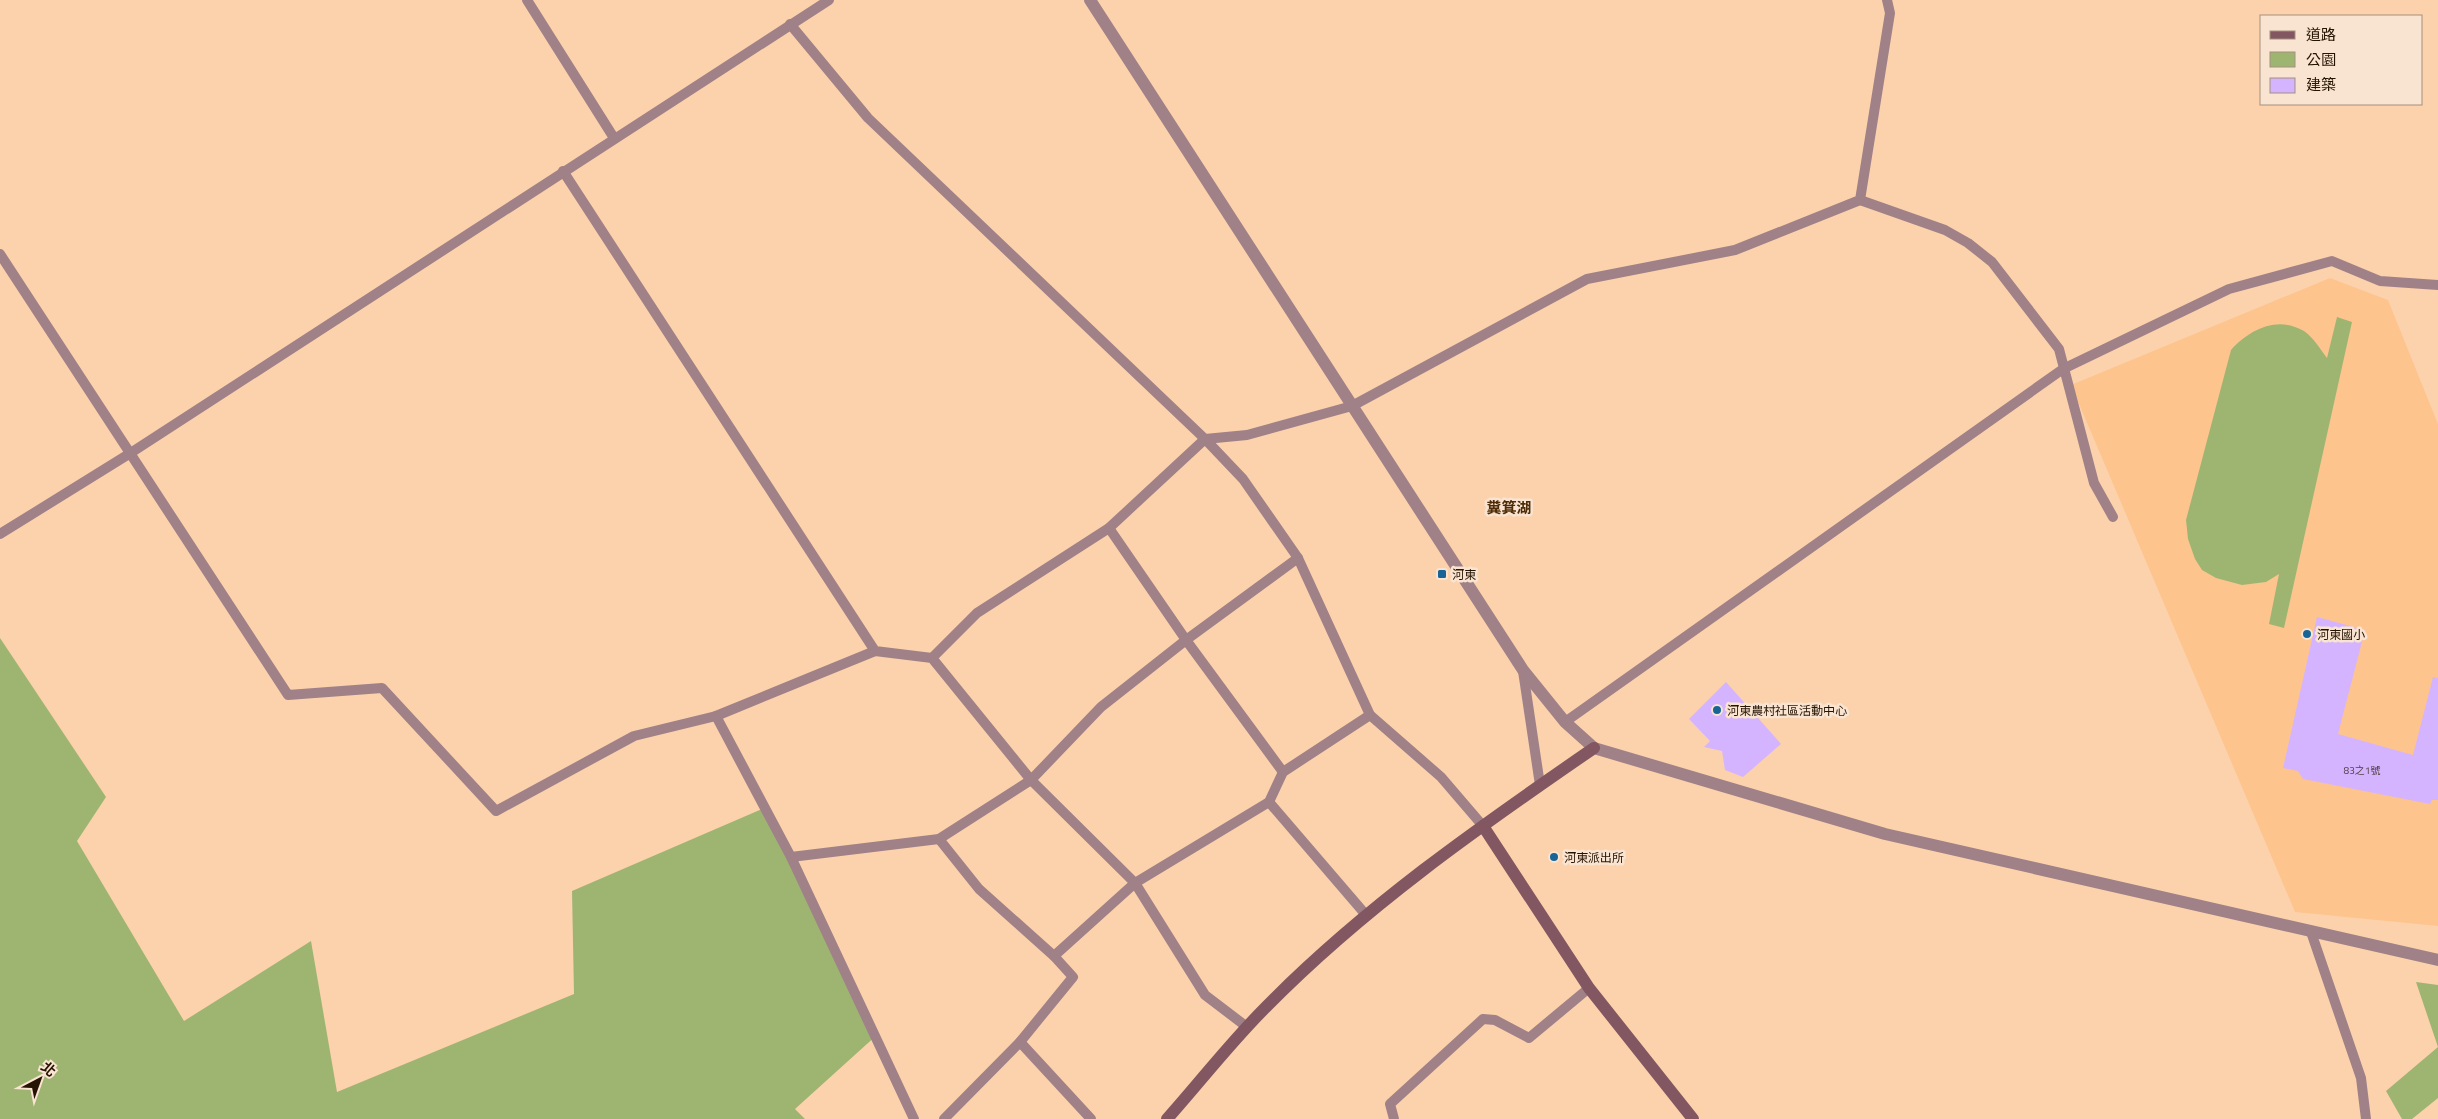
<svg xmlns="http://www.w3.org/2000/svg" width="2438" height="1119" font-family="'Titillium Web','Noto Sans TC',sans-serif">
<rect width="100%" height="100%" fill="#fcd2ac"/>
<path fill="#fec48e" d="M2330 278 2388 300 2438 424V926L2295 912 2071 385Z"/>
<g fill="#9eb572">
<path d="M2337 317 2352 322 2284 628 2269 624 2279 574 2266 582 2242 585 2216 578 2202 570 2195 559 2188 539 2186 520 2231 350C2249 330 2277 315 2304 331 2314 338 2320 349 2327 358Z"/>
<path d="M0 638 106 797 77 841 184 1021 311 941 337 1092 574 994 572 891 762 809 878 1034 795 1109 805 1119H0Z"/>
<path d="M2416 982 2438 985V1098L2412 1119H2402L2386 1091 2438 1047Z"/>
</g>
<g fill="#d4b4ff">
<path d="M2317 617 2365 630 2338 734 2413 755 2433 677 2438 678V800H2432L2430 804 2303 779 2298 771 2283 768Z"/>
<path d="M1726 682 1781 744 1743 777 1725 770 1722 751 1704 747 1710 741 1689 719Z"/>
</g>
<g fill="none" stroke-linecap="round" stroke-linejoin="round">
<g stroke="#a08188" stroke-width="10">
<path d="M527 0 614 138"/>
<path d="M790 24 868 118 1205 439 1243 479 1298 558 1370 715 1441 777 1483 826"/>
<path d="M563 171 875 651 932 658 1031 780 1135 883 1205 995 1247 1027"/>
<path d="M1860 200 1945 230 1968 243 1992 262 2059 349 2094 483 2113 517"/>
<path d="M0 254 288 695 382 688 496 811 634 736 716 716 791 857 914 1119"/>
<path d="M1109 528 1186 640 1283 772"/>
<path d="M0 534 129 454 829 0"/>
<path d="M932 658 977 613 1109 528 1205 439 1247 435 1352 406 1587 279 1735 250 1860 200 1890 13 1887 0"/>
<path d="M1523 671 1540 785"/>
<path d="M716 716 875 651"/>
<path d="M1565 722 2063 369 2229 289 2332 261 2380 281 2438 285"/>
<path d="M1269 802 1366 915"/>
<path d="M939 839 979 889 1054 956"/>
<path d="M791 857 939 839 1031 780 1101 707 1186 640 1298 558"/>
<path d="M2311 932 2361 1078 2366 1119"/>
<path d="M1020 1042 1091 1119"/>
<path d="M944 1119 1020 1042 1073 977 1054 956 1135 883 1269 802 1283 772 1370 715"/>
<path d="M1394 1119 1390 1104 1483 1019 1495 1020 1529 1038 1589 988"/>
</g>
<path stroke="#a08188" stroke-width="12" d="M1090 0 1523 670 1565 722 1594 748 1885 834 2438 960"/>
<g stroke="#825761" stroke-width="12">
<path d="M1483 826 1589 988 1693 1119"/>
<path d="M1167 1119C1200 1082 1230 1043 1265 1008 1363 908 1479 827 1594 748"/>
</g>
</g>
<g fill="#186497" stroke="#f9e3d1" stroke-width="2">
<rect x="1437" y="569" width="10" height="10" rx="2.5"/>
<circle cx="2307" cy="634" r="5"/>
<circle cx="1717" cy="710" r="5"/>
<circle cx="1554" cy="857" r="5"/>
</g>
<g text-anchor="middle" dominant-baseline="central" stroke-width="5" stroke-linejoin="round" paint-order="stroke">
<g font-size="10" fill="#523c41">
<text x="2362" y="770">83之1號</text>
</g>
<g font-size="12" fill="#261402" stroke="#f9e3d1" text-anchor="start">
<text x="1452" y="574">河東</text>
<text x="2317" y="634">河東國小</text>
<text x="1727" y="710">河東農村社區活動中心</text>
<text x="1564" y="857">河東派出所</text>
</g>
<g font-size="15" font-weight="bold" fill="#4d2c06" stroke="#f9e3d1">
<text x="1509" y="507">糞箕湖</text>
</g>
</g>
<rect x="2260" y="15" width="162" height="90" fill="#f9e3d1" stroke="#a5907e"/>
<rect x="2270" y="31" width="25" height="8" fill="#825761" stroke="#a5907e"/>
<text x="2306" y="40" font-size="15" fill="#261402">道路</text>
<rect x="2270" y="52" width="25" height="15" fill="#9eb572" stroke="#a5907e"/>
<text x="2306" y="65" font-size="15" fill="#261402">公園</text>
<rect x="2270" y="78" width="25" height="15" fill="#d4b4ff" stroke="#a5907e"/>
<text x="2306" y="90" font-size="15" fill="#261402">建築</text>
<g transform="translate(40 1079) rotate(41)" stroke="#f9e3d1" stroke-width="4" paint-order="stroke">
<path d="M0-4L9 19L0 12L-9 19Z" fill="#261402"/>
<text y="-8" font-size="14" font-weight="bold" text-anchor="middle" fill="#261402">北</text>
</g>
</svg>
